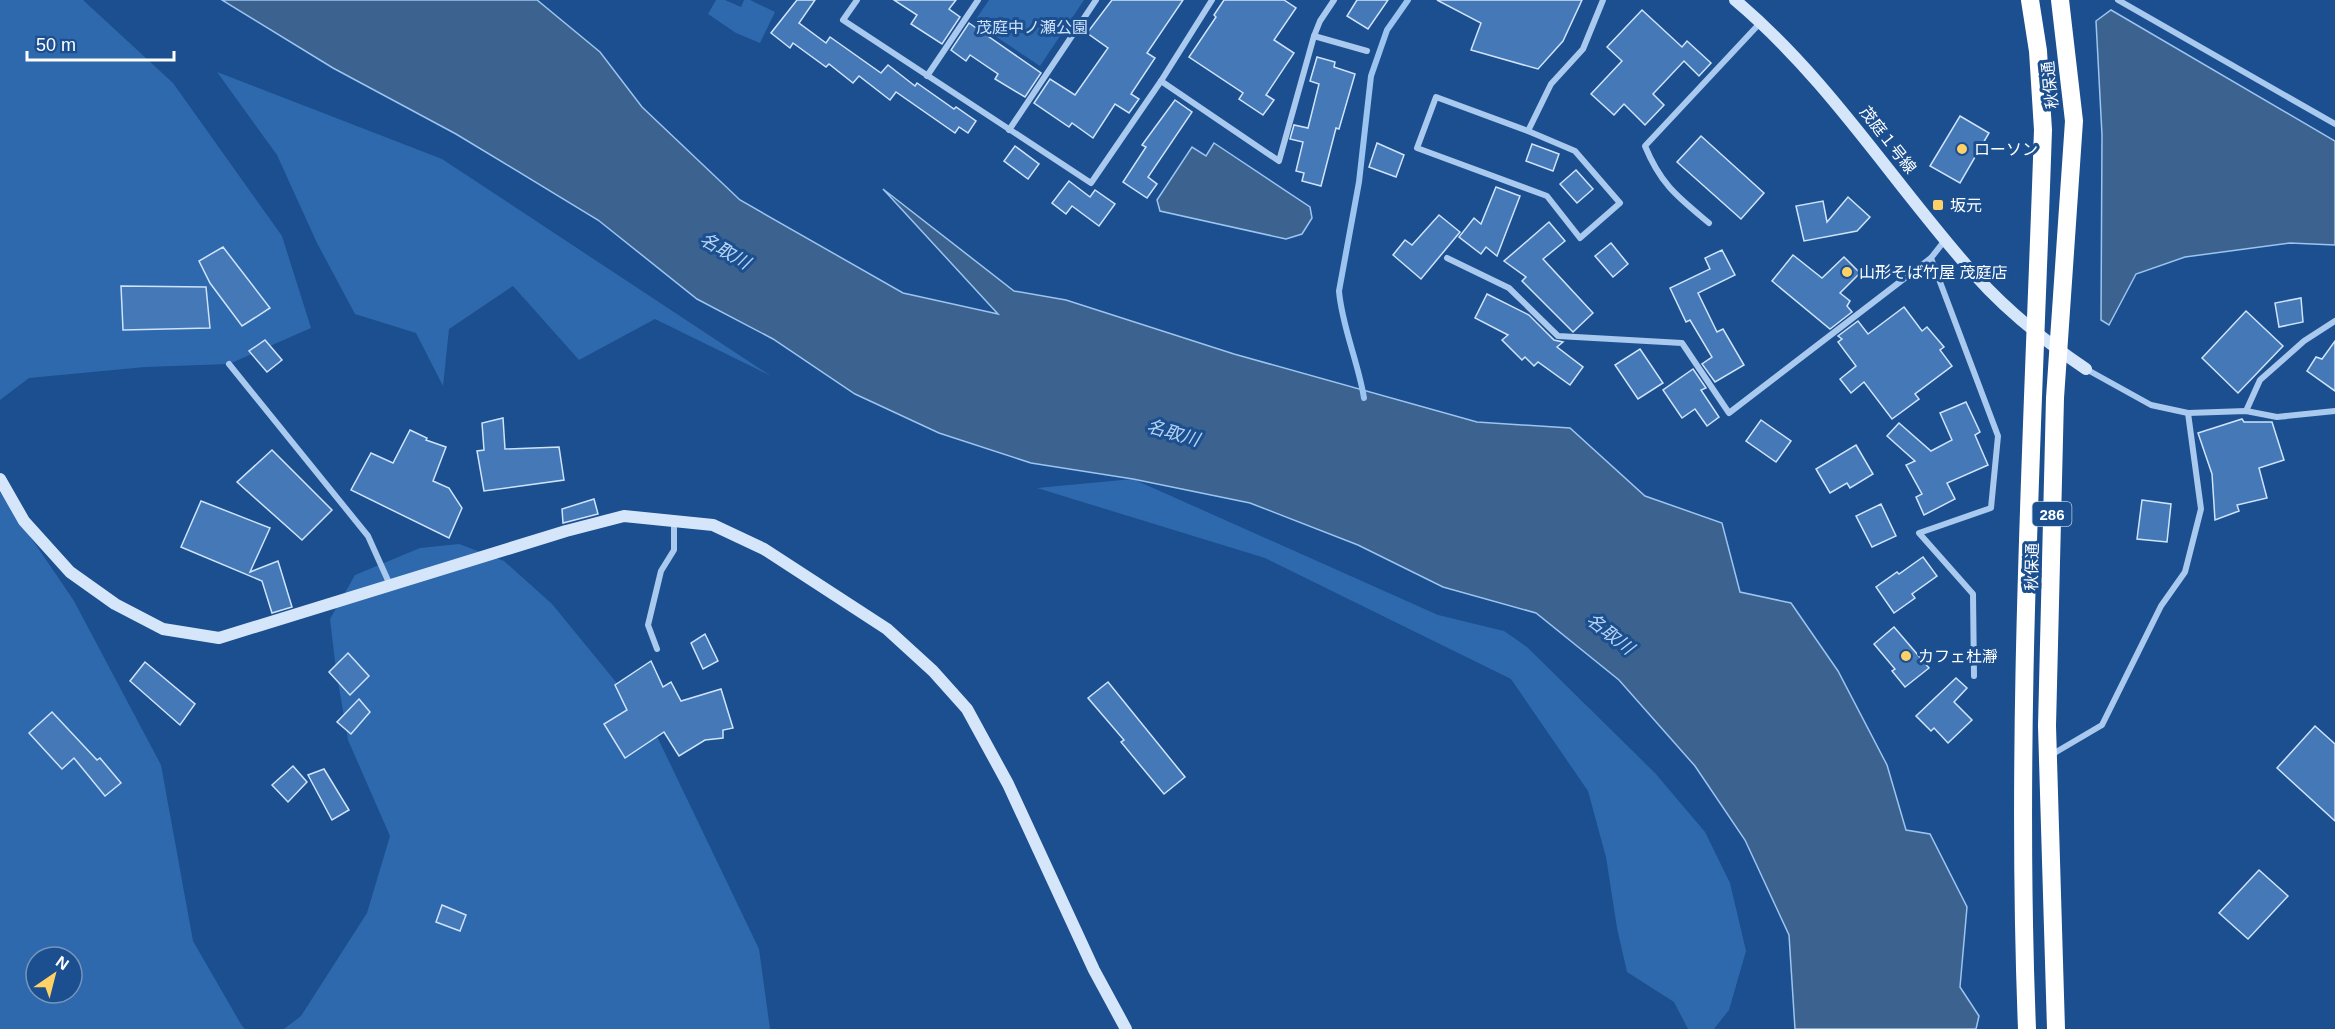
<svg xmlns="http://www.w3.org/2000/svg" width="2335" height="1029" font-family="Helvetica,'Noto Sans JP',sans-serif">
<rect width="100%" height="100%" fill="#1b4f8f"/>
<g fill="#2e69ad" fill-rule="evenodd">
<path d="M0 0H83L173 83 282 236 311 328 229 364 145 367 29 378 0 400Z"/>
<path d="M716 0H725L741 7 744 0H750L775 12 760 43 736 33 708 14Z"/>
<path d="M989 0H1084L1040 66 974 22Z"/>
<path d="M217 72 442 159 771 376 655 319 579 360 513 286 449 329 443 386 416 333 355 314 317 243 277 155Z"/>
<path d="M1133 479 1438 615 1504 631 1527 647 1655 773 1705 832 1730 883 1746 951 1729 1010 1714 1029H1688L1674 1002 1627 972 1617 928 1606 857 1588 791 1511 679 1265 558 1037 488Z"/>
<path d="M0 492 74 601 161 765 193 941 242 1026 245 1029H0ZM36 957H72V993H36Z"/>
<path d="M459 544 504 561 552 604 652 726 759 949 770 1029H284L301 1016 367 913 390 836 348 740 336 670 330 619 355 575 420 548Z"/>
</g>
<g fill="#3c6290" stroke="#9cc4f0" stroke-width="1.5">
<path d="M222 0H537L600 52 642 107 740 200 903 293 998 314 883 189 1014 291 1066 300 1234 354 1477 422 1570 428 1645 496 1722 523 1740 592 1791 603 1838 671 1887 765 1906 830 1930 834 1967 907 1960 987 1979 1016 1976 1029H1795L1789 935 1745 840 1695 766 1619 680 1536 613 1443 587 1358 545 1250 503 1133 479 1031 463 939 433 855 394 773 339 697 299 598 220 456 134 333 68Z"/>
<path d="M2111 10 2335 141V245L2290 243 2185 257 2136 274 2109 325 2101 320 2102 135 2096 21Z"/>
<path d="M1214 143 1310 207 1312 218 1302 234 1286 239 1160 211 1157 200 1192 147 1206 156Z"/>
</g>
<g fill="none" stroke-linecap="round" stroke-linejoin="round">
<path stroke="#9cc4f0" stroke-width="6" d="M1364 398C1358 361 1342 327 1339 291L1359 182 1371 76 1387 30 1408 0"/>
</g>
<g fill="#4478b7" stroke="#cfe3fa" stroke-width="1.5">
<path d="M797 0H815L799 23 826 43 830 37 881 73 888 65 915 86 917 83 954 109 956 107 976 121 968 133 959 127 955 133 896 92 890 100 859 76 853 83 829 64 826 67 793 43 790 48 771 33Z"/>
<path d="M894 0H956L949 9 960 17 942 44 911 24 917 15Z"/>
<path d="M1112 0H1183L1147 53 1155 58 1131 94 1139 99 1129 113 1115 104 1093 138 1072 123 1069 127 1034 103 1050 79 1075 95 1108 48 1087 33Z"/>
<path d="M1224 0H1284L1296 8 1274 40 1294 53 1266 95 1274 100 1263 115 1239 99 1243 93 1189 57 1216 17 1214 15Z"/>
<path d="M1357 0H1388L1368 29 1347 16Z"/>
<path d="M1437 0H1582L1563 41 1538 69 1471 50 1481 23Z"/>
<path d="M1642 10 1682 47 1687 41 1711 63 1699 76 1684 61 1653 94 1664 105 1645 125 1624 104 1614 115 1591 94 1622 61 1607 47Z"/>
<path d="M969 23 1041 73 1025 97 995 79 998 74 970 55 966 61 951 50Z"/>
<path d="M1317 57 1335 62 1334 67 1355 74 1339 129 1336 128 1321 186 1302 181 1304 173 1296 171 1303 142 1290 139 1294 125 1308 128 1319 84 1310 81Z"/>
<path d="M1175 100 1192 112 1148 177 1157 184 1147 198 1123 182 1146 147 1142 145Z"/>
<path d="M1960 116 1989 133 1960 183 1930 166Z"/>
<path d="M1701 136 1764 193 1741 219 1677 162Z"/>
<path d="M1377 143 1404 155 1396 177 1369 167Z"/>
<path d="M1532 144 1559 154 1553 171 1526 161Z"/>
<path d="M1015 146 1039 164 1028 179 1004 161Z"/>
<path d="M1576 170 1593 189 1577 203 1560 184Z"/>
<path d="M1069 181 1090 197 1095 190 1115 204 1099 226 1072 206 1066 214 1052 203Z"/>
<path d="M1496 187 1520 196 1497 256 1486 247 1481 254 1459 237 1474 218 1481 224Z"/>
<path d="M1848 197 1870 217 1857 231 1804 241 1796 206 1823 201 1827 222Z"/>
<path d="M1439 215 1460 232 1421 279 1393 255 1405 240 1412 245Z"/>
<path d="M1549 222 1565 241 1543 259 1593 313 1573 332 1522 281 1526 277 1504 261Z"/>
<path d="M1611 243 1628 264 1613 277 1595 256Z"/>
<path d="M223 247 270 308 242 326 210 283 199 261Z"/>
<path d="M1722 250 1735 275 1698 293 1717 332 1723 329 1744 365 1715 382 1702 364 1712 357 1690 320 1686 322 1670 288 1710 269 1705 258Z"/>
<path d="M1793 255 1822 278 1844 257 1860 273 1840 293 1850 301 1847 306 1852 312 1830 329 1772 281Z"/>
<path d="M121 286 206 287 210 328 123 330Z"/>
<path d="M1487 294 1529 315 1554 340 1563 342 1557 347 1583 367 1570 385 1538 362 1534 366 1525 357 1522 360 1502 340 1508 335 1475 318Z"/>
<path d="M2301 298 2303 322 2279 327 2275 303Z"/>
<path d="M1904 307 1922 331 1927 327 1944 347 1940 350 1952 366 1915 394 1919 399 1892 419 1864 382 1851 393 1840 379 1856 366 1838 342 1842 339 1838 336 1858 321 1868 334Z"/>
<path d="M2246 311 2283 346 2238 393 2202 358Z"/>
<path d="M265 340 282 360 267 372 249 351Z"/>
<path d="M2335 341V391L2307 371 2316 357 2322 359Z"/>
<path d="M1640 349 1663 383 1638 399 1615 365Z"/>
<path d="M1693 369 1706 388 1701 390 1719 417 1707 426 1695 409 1682 418 1663 390Z"/>
<path d="M1966 402 1980 432 1975 435 1988 465 1947 483 1955 499 1924 515 1916 497 1922 494 1906 465 1915 461 1887 436 1899 423 1931 451 1952 440 1940 413Z"/>
<path d="M503 418 505 449 559 447 564 480 484 491 477 451 484 450 482 423Z"/>
<path d="M2242 419 2244 422H2272L2284 460 2259 468 2267 498 2237 505 2239 511 2215 520 2212 474 2198 433Z"/>
<path d="M1761 420 1791 441 1776 462 1746 441Z"/>
<path d="M410 430 427 438 426 440 446 447 433 481 449 488 462 508 449 538 351 490 371 453 393 463Z"/>
<path d="M1856 445 1873 474 1850 488 1847 483 1830 493 1816 469Z"/>
<path d="M272 450 332 510 302 540 237 482Z"/>
<path d="M594 499 598 514 563 523 562 509Z"/>
<path d="M2142 500 2171 504 2167 542 2137 539Z"/>
<path d="M201 501 270 528 250 572 278 561 292 607 272 613 262 581 181 547Z"/>
<path d="M1881 504 1896 536 1872 547 1856 516Z"/>
<path d="M1923 557 1937 576 1912 594 1915 598 1894 613 1876 587 1897 572 1899 574Z"/>
<path d="M1894 627 1929 668 1905 687 1892 671 1895 669 1874 644Z"/>
<path d="M705 634 718 661 703 669 691 643Z"/>
<path d="M348 653 369 676 350 695 329 672Z"/>
<path d="M651 661 663 687 671 682 681 701 721 689 733 728 723 730V738L705 740 679 756 664 732 625 758 604 724 627 710 615 685Z"/>
<path d="M145 662 195 704 180 725 130 681Z"/>
<path d="M1956 678 1967 688 1954 702 1972 720 1948 743 1934 728 1931 731 1916 716Z"/>
<path d="M1108 682 1185 777 1164 794 1121 742 1124 740 1088 698Z"/>
<path d="M359 699 370 712 351 734 337 722Z"/>
<path d="M52 712 97 760 100 758 121 783 105 796 74 758 62 769 29 733Z"/>
<path d="M2315 726 2335 744V821L2277 768Z"/>
<path d="M293 766 307 782 288 802 272 785Z"/>
<path d="M324 769 349 810 332 820 308 775Z"/>
<path d="M2259 870 2288 896 2248 939 2219 913Z"/>
<path d="M442 905 466 915 460 931 436 922Z"/>
</g>
<g fill="none" stroke-linecap="round" stroke-linejoin="round">
<g stroke="#a9c9ee" stroke-width="6">
<path d="M857 0 843 20 1091 183 1161 81 1212 0"/>
<path d="M2118 0 2335 124"/>
<path d="M1314 36 1367 51"/>
<path d="M927 76 978 0"/>
<path d="M1161 81 1279 161 1314 36 1320 21 1334 0"/>
<path d="M1436 97 1528 131 1575 151 1620 203 1580 238 1547 196 1417 148Z"/>
<path d="M1009 130 1096 0"/>
<path d="M1528 131 1551 84 1583 49 1603 0"/>
<path d="M1709 223C1678 197 1661 185 1645 146L1761 22"/>
<path d="M1945 240 1931 258 1998 436 1991 508 1919 533 1973 594 1974 676"/>
<path d="M1447 258 1509 288 1558 336 1682 343 1729 413 1931 258"/>
<path d="M229 364 368 536 390 585"/>
<path d="M2086 369 2151 405 2188 413 2246 411 2277 417 2335 411"/>
<path d="M2246 411 2260 380 2304 341 2335 321"/>
<path d="M657 649 648 625 661 571 674 550V521"/>
<path d="M2051 755 2102 725 2161 606 2185 572 2201 509 2188 413"/>
</g>
<g stroke="#d6e6fa" stroke-width="12">
<path d="M1735 0C1830 80 1893 183 1975 275 2007 311 2046 342 2086 369"/>
<path d="M0 479 24 521 70 572 115 604 163 629 219 638 566 531 624 516 713 525 764 549 887 629 933 671 967 709 1008 784 1094 970 1126 1029"/>
</g>
<g stroke="#fff" stroke-width="18">
<path d="M2027 1029C2015 729 2033 429 2043 130L2038 51 2030 0"/>
<path d="M2056 1029 2047 726 2055 398 2074 121 2060 0"/>
</g>
</g>
<g fill="#ffd166" stroke="#1b4f8f" stroke-width="2">
<circle cx="1962" cy="149" r="6"/>
<rect x="1932" y="199" width="12" height="12" rx="3"/>
<circle cx="1847" cy="272" r="6"/>
<circle cx="1906" cy="656" r="6"/>
</g>
<g text-anchor="middle" dominant-baseline="central" stroke-width="6" stroke-linejoin="round" paint-order="stroke">
<rect fill="#1b4f8f" stroke="#bbcadd" stroke-width="1.5" x="2032.5" y="502" width="39" height="24" rx="4.5"/>
<g font-size="15" font-weight="bold" fill="#fff">
<text x="2052" y="514">286</text>
</g>
<g font-size="16" fill="#cfe3fa" stroke="#1b4f8f">
<text x="1032" y="27">茂庭中ノ瀬公園</text>
</g>
<g font-size="16" fill="#fff" stroke="#1b4f8f">
<text transform="translate(2050 85) rotate(-96)">秋保通</text>
<text transform="translate(1888 140) rotate(52)">茂庭１号線</text>
<text transform="translate(2032 567) rotate(-89)">秋保通</text>
</g>
<g font-size="16" fill="#fff" stroke="#1b4f8f" text-anchor="start">
<text x="1974" y="149">ローソン</text>
<text x="1950" y="205">坂元</text>
<text x="1859" y="272">山形そば竹屋 茂庭店</text>
<text x="1918" y="656">カフェ杜瀞</text>
</g>
<g font-size="18" font-style="italic" fill="#b5d3f5" stroke="#1b4f8f">
<text transform="translate(725 251) rotate(30)">名取川</text>
<text transform="translate(1173 433) rotate(16)">名取川</text>
<text transform="translate(1610 634) rotate(38)">名取川</text>
</g>
</g>
<g transform="translate(54 975) rotate(35)"><circle r="28" fill="#1b4f8f" stroke="#7695bc" stroke-width="1.5"/>
<path d="M0-4.5L10 22L0 15L-10 22Z" fill="#ffd166"/>
<text y="-9" font-size="16" font-weight="bold" text-anchor="middle" fill="#ffffff">N</text>
</g>
<path d="M27 51v9h147v-9" fill="none" stroke="#ffffff" stroke-width="3"/>
<text x="36" y="51" font-size="18" fill="#ffffff" stroke="#1b4f8f" stroke-width="4.5" paint-order="stroke">50 m</text>
</svg>
